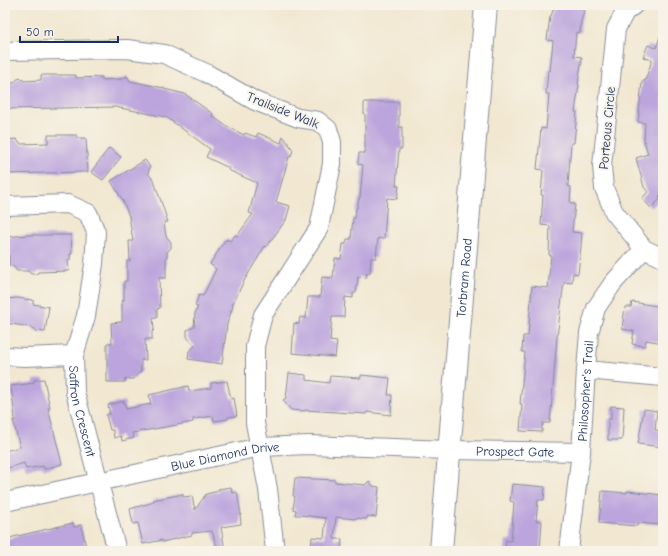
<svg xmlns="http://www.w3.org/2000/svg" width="668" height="556" font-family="'Comic Neue',sans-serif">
<rect width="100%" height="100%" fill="#f7f3e8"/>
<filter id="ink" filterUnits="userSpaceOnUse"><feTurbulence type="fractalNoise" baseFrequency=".025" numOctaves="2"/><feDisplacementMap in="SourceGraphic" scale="8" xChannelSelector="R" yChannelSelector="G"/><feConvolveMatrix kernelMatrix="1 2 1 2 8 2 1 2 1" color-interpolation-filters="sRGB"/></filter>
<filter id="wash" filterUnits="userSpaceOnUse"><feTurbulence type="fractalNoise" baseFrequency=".012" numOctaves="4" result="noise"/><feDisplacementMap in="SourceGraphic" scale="16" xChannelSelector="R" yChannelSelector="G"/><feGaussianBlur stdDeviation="0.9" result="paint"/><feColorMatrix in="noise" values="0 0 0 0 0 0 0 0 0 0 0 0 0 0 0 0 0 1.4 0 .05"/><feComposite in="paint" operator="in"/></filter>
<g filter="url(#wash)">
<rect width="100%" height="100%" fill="#f2e8d2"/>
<g id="blocks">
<g fill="#bca4dd">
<path d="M555 5H586L581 21 580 33 576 32 574 56 582 57 578 84 579 85 575 112H577L574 143H571L568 186 571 187 570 203 575 204 572 232 582 233 581 246 578 274 573 273 572 283 564 282 557 337 550 423H543V426L542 425V432L520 431 522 404H520L525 352H522L523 336H528L532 286 548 288 551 255H549L550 226 541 225 543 195H541L543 170 537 169 541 128 546 129 549 94H546L548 70 550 71 553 41 547 40 550 16H551Z"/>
<path d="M661 34H663V193L659 196 661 198 651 208 642 198 648 192 644 187 636 158 648 154 644 140 645 123 638 122 642 81H645L652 60 643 57 648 45 656 48Z"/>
<path d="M41 75H76V78L102 77V80L121 79 127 76 130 81 164 88V89L185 94 213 114 212 116 225 125 244 135 245 133 256 137 258 133 281 143 283 136 293 150 291 156 289 157 276 202 290 206 286 220 266 247 265 246 244 281 232 305 233 306 227 324 222 364 188 359 189 351 195 346 187 337V330L194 327 195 313 198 307 195 306 199 295 203 296 216 269 210 264 225 240 226 241 227 239 230 241 235 235 237 236 253 214 249 213 257 183 228 170 229 168 206 157 210 149 166 117 115 107 5 109V83H13L20 77 24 81 41 80Z"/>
<path d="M364 102H399V127H402V149H399L396 186H399L397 199 387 198 384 239 378 238 376 258H371L370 273H367L366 278 358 277 356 293H353V298L345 297 344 317H332L330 341 337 342 335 357 292 353 294 323 299 324 300 317 306 318 308 297H320L322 277 333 278 335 258 341 259 343 244H346L347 239H351L353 218H355L356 208H357L359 198H360L363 165 358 164 359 153H365V114H364Z"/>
<path d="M48 135H77V138H86L88 172 5 174V140L16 139 21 144 48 143Z"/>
<path d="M109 148 121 157 103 180 91 172Z"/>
<path d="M145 160 150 167 148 173 154 181 168 222H164L166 236 171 242V248L167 252V257H166V278H159L160 308 157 309V318H153L154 330 152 332V339H145L146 360H141V371L134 379H125V382H107V343H112L111 323 122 322V301L124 300V281H127V261H130L129 241H133L129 216 123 201 111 181Z"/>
<path d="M28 235H71L72 254H70V260H68L69 271 38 272 37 274H31L28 271H17L13 266H9V255H5V237Z"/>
<path d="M17 298 33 300V304L49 307 45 332 35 331V329L31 328V327L5 323V299Z"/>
<path d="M632 302 663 307V343L646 340 645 346 632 344 634 331 622 329 625 307H631Z"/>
<path d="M289 373 306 375V380L329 383 330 376 361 378V375L390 378 388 395H392L391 415 367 412 366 414 305 410V411L291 410 283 400 286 398Z"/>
<path d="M44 379 50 408H48L62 464 44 469 43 466 26 469 24 463 5 469V451L20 447 13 420H15L14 418H15L11 386 34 383V380Z"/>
<path d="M227 381 231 399 234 398 237 416 228 417V419L214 421 213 416 193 419V422L132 433 134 438 122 441 121 436 114 438 113 430H110L106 415 110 414 108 405 124 401 126 409 151 404 149 395 188 386 189 391 211 388V383Z"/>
<path d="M611 406 624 407 622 440H608V419H611Z"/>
<path d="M644 409 657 411 655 430 663 431V447L638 444Z"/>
<path d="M295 478 335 480V482L365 485 369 481 373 486 379 487 376 517 367 516V519L355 518V519L336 517 334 539H342L341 551H311L312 537 324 538 326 518 300 515H295L296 510 293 509 295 496H293Z"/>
<path d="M512 484 545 487 544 500H538L536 521H542L540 551H505L506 540 511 541 514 502 510 501Z"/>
<path d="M231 487 232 493 237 492 241 515H240L241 524 221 527 225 551H218L212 531 192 533V535L162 542V540L143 544 138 523 133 524 130 509 154 502 153 500 183 494V497L192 496 195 510 206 494 219 491 218 489Z"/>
<path d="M602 491 627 493V491L663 495V525L637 523V526L599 523Z"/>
<path d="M73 523 74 527 81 525 87 551H5V539Z"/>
</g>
</g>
</g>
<g filter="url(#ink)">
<use href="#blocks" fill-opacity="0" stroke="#868c98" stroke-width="1"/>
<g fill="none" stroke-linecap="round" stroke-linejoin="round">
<defs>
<g id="minor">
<path d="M634 5 625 12 616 29 602 166 604 188 614 212 644 249 663 258"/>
<path d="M5 51 127 49 164 54 206 73 255 101 298 118 318 121 328 129 332 142V164L319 228 263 315 255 346V423L268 489 275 551"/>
<path id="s1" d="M5 206 68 204 88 213 96 232 94 264 86 316 74 355 75 392 117 551"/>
<path d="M5 356 25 357 74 355"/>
<path d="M586 370 663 377"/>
<path id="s2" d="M5 502 260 447 309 445 449 450 581 452"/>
<path id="s3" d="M569 551 581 452 586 370 589 333 596 308 613 283 644 249"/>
</g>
<g id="major">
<path id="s4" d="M441 551 486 5"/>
</g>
</defs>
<use href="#minor" stroke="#868c98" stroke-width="20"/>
<use href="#major" stroke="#868c98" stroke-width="24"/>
<use href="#minor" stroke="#fff" stroke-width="18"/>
<use href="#major" stroke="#fff" stroke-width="22"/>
</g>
</g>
<g text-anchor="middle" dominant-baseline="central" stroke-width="4" stroke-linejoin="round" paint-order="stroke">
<g font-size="13" fill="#1b2f5e" stroke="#f7f3e8">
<text transform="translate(283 110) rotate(22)">Trailside Walk</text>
<text transform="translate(607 128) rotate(-85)">Porteous Circle</text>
<text stroke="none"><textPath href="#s4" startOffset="274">Torbram Road</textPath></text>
<text stroke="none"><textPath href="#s3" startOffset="161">Philosopher's Trail</textPath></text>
<text stroke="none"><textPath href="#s1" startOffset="288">Saffron Crescent</textPath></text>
<text stroke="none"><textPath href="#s2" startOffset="516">Prospect Gate</textPath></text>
<text stroke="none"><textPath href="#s2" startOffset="225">Blue Diamond Drive</textPath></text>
</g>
</g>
<rect width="668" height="556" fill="none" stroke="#f7f3e8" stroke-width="20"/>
<path d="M20 36v6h98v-6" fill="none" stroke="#1b2f5e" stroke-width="2"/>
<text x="26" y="36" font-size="12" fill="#1b2f5e" stroke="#f7f3e8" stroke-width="3" paint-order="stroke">50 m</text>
</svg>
